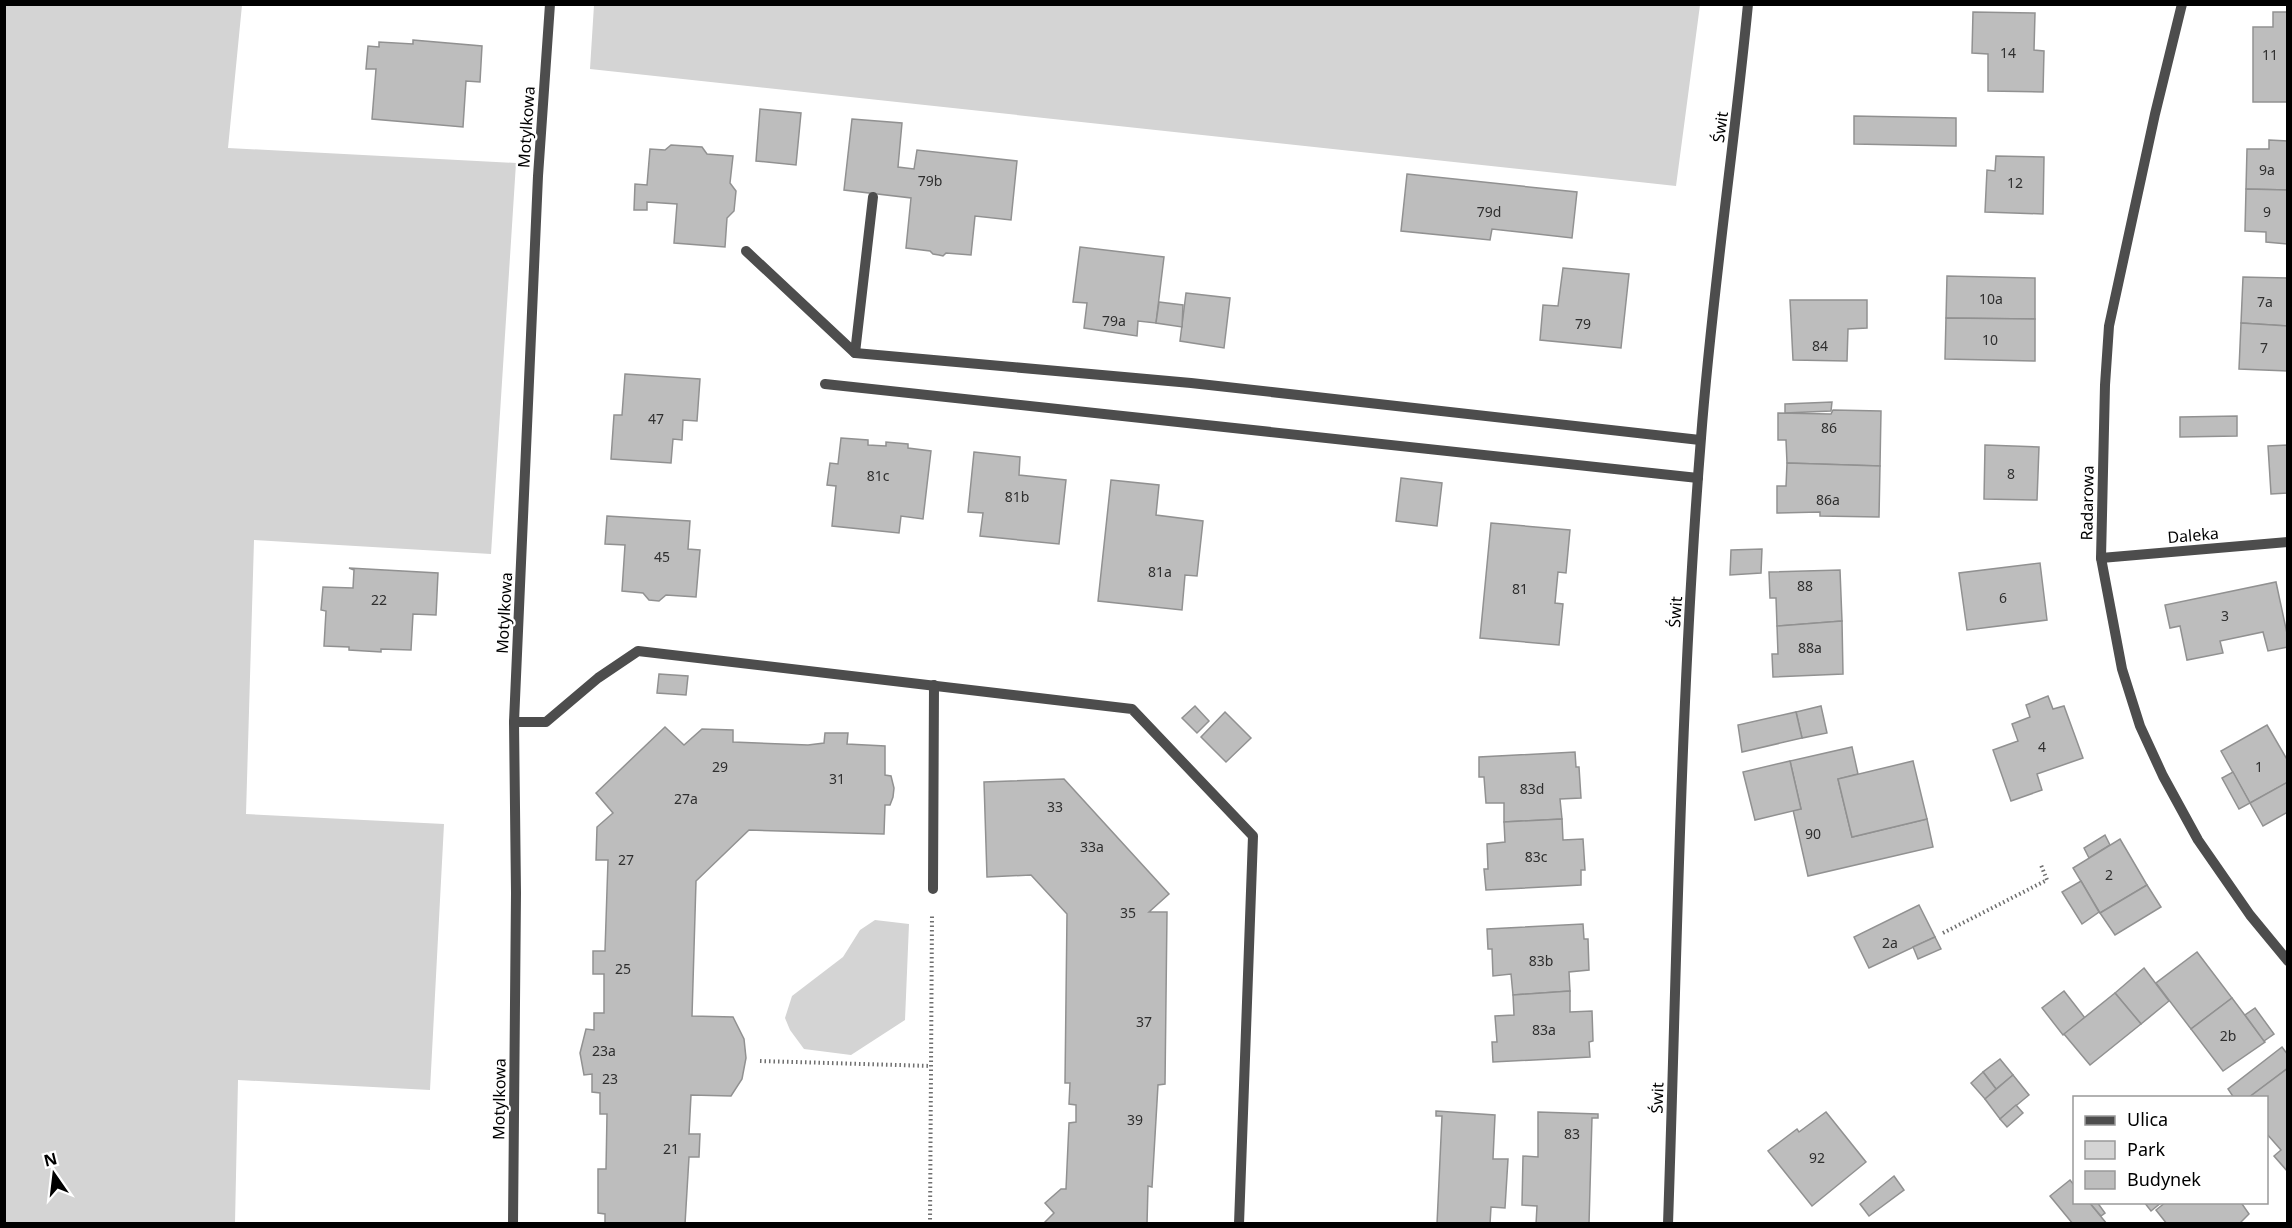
<svg xmlns="http://www.w3.org/2000/svg" width="2292" height="1228" font-family="'Noto Sans',sans-serif">
<rect width="100%" height="100%" fill="#fff"/>
<g fill="#d4d4d4">
<path d="M5 4 242 5 228 148 516 163 491 554 254 540 246 814 444 824 430 1090 238 1080 235 1223H5Z"/>
<path d="M594 5V4L1700 5 1676 186 590 69Z"/>
<path d="M875 920 909 924 905 1020 851 1055 804 1049 790 1030 785 1018 792 996 843 957 860 930Z"/>
</g>
<g fill="#bdbdbd" stroke="#919191" stroke-width="1.5">
<path d="M1973 12 2035 13 2034 50 2044 51 2043 92 1988 91V54L1972 53Z"/>
<path d="M2273 12H2288V102H2253V27H2273Z"/>
<path d="M413 40 482 46 480 82 466 81 463 127 372 119 376 69H366L368 46 379 47V42L413 44Z"/>
<path d="M760 109 801 113 796 165 756 161Z"/>
<path d="M1854 116 1956 118V146L1854 144Z"/>
<path d="M852 119 902 123 898 167 914 169 917 150 1017 161 1011 220 975 216 971 255 946 253 943 256 939 255 933 254 930 251 906 248 911 198 844 190Z"/>
<path d="M2269 140 2288 141V190L2246 189 2247 149H2269Z"/>
<path d="M671 145 702 147 707 154 733 156 730 183 736 191 734 211 727 218 725 247 674 243 677 204 647 202V210H634L635 184 647 185 650 149 665 150Z"/>
<path d="M1996 156 2044 157 2043 214 1985 212 1987 170 1995 171Z"/>
<path d="M1407 174 1577 192 1572 238 1492 229 1490 240 1401 231Z"/>
<path d="M2246 189 2288 190 2287 244 2266 242V232L2245 231Z"/>
<path d="M1080 247 1164 257 1156 323 1138 321 1137 336 1084 328 1087 303 1073 302Z"/>
<path d="M1563 268 1629 274 1621 348 1540 340 1543 305 1558 306Z"/>
<path d="M1947 276 2035 278V319L1946 318Z"/>
<path d="M2243 277 2288 278V326L2241 323Z"/>
<path d="M1186 293 1230 298 1224 348 1180 341Z"/>
<path d="M1790 300H1867V328L1848 329 1847 361 1793 360Z"/>
<path d="M1159 302 1183 305 1182 327 1156 323Z"/>
<path d="M1946 318 2035 319V361L1945 359Z"/>
<path d="M2241 323 2288 326V371L2239 369Z"/>
<path d="M625 374 700 379 697 421 683 420 682 440 673 439 671 463 611 459 614 415H622Z"/>
<path d="M1832 402 1831 411 1785 413V404Z"/>
<path d="M1833 410 1881 411 1880 466 1787 463 1786 440H1778V413L1831 414Z"/>
<path d="M2237 416V436L2180 437V417Z"/>
<path d="M841 438 868 440V445L886 446V442L908 444V448L931 451 923 519 901 516 899 533 832 526 836 486 827 485 830 463 838 464Z"/>
<path d="M1985 445 2039 447 2037 500 1984 499Z"/>
<path d="M2288 445V493L2271 494 2268 446Z"/>
<path d="M974 452 1020 457 1019 475 1066 480 1059 544 980 536 983 513 968 512Z"/>
<path d="M1787 463 1880 466 1879 517 1820 516V512L1777 513V486H1786Z"/>
<path d="M1401 478 1442 483 1437 526 1396 521Z"/>
<path d="M1111 480 1159 485 1156 515 1203 521 1197 576 1185 575 1182 610 1098 601Z"/>
<path d="M607 516 690 521 688 549 700 550 696 597 666 595 659 601 649 600 643 593 622 591 625 545 605 544Z"/>
<path d="M1491 523 1570 530 1566 573 1558 572 1555 603 1563 604 1559 645 1480 638Z"/>
<path d="M1762 549 1761 573 1730 575 1731 550Z"/>
<path d="M2040 563 2047 620 1967 630 1959 573Z"/>
<path d="M349 568 438 573 436 615 413 614 411 650 381 649V652L349 650V647L324 646 326 611 321 610 323 587 353 588 354 570Z"/>
<path d="M1840 570 1842 621 1777 626 1776 598H1770L1769 572Z"/>
<path d="M2276 582 2288 638V647L2268 651 2263 632 2220 641 2223 653 2187 660 2180 626 2170 628 2165 605Z"/>
<path d="M1842 621 1843 674 1773 677 1772 654H1778L1777 626Z"/>
<path d="M659 674 688 676 686 695 657 693Z"/>
<path d="M2048 696 2053 709 2064 706 2083 758 2037 774 2042 790 2011 801 1993 750 2018 741 2012 724 2030 717 2026 705Z"/>
<path d="M1195 706 1209 721 1197 733 1182 718Z"/>
<path d="M1821 706 1827 733 1802 738 1796 712Z"/>
<path d="M1225 712 1251 738 1226 762 1201 737Z"/>
<path d="M1796 712 1802 738 1742 752 1738 725Z"/>
<path d="M2267 725 2288 761V782L2250 803 2221 751Z"/>
<path d="M665 727 684 745 702 729 733 730V742L808 745 824 743 825 733H848L847 744 885 746V775L891 776 894 788 893 797 890 805H885L884 834 749 830 696 881 692 1016 733 1017 744 1039 746 1058 742 1079 731 1096 691 1095 689 1134H700L699 1157H689L685 1224H605V1214L598 1213V1169H606L607 1114H600V1093L592 1092V1074L584 1075 580 1053 586 1029 594 1030V1013H604V974H593V951H605L608 860H596L597 827 613 813 596 793Z"/>
<path d="M1852 747 1858 774 1838 779 1852 837 1927 819 1933 847 1808 876 1793 810 1801 809 1790 761Z"/>
<path d="M1575 752 1576 767H1579L1581 798 1560 799 1562 819 1504 822V803H1486L1484 777H1479V757Z"/>
<path d="M1790 761 1801 809 1755 820 1743 772Z"/>
<path d="M1913 761 1927 819 1852 837 1838 779Z"/>
<path d="M2233 772 2250 803 2239 809 2222 778Z"/>
<path d="M1064 779 1169 894 1149 912H1167L1165 1084 1158 1085 1152 1187 1148 1186 1147 1224H1043L1054 1213 1045 1203 1061 1189H1066L1069 1123 1076 1122V1105L1069 1104 1070 1083H1065L1067 914 1031 875 987 877 984 782Z"/>
<path d="M2288 782V812L2263 826 2250 803Z"/>
<path d="M1562 819 1563 840 1583 839 1585 870H1581V885L1486 890 1484 869H1488L1487 844 1505 842 1504 822Z"/>
<path d="M2105 835 2110 845 2089 858 2084 848Z"/>
<path d="M2120 839 2147 885 2100 913 2073 868Z"/>
<path d="M2081 881 2099 912 2082 924 2062 892Z"/>
<path d="M2147 885 2161 907 2115 935 2100 913Z"/>
<path d="M1919 905 1935 937 1869 968 1854 937Z"/>
<path d="M1583 924 1584 939H1588L1589 970 1569 972 1570 991 1513 995 1511 974 1493 976 1492 949H1488L1487 929Z"/>
<path d="M1935 937 1941 949 1918 959 1913 947Z"/>
<path d="M2197 952 2232 998 2191 1029 2156 983Z"/>
<path d="M2144 968 2169 1001 2141 1024 2115 993Z"/>
<path d="M1570 991V1012L1592 1011 1593 1041 1589 1042 1590 1057 1493 1062 1492 1042H1497L1495 1016 1514 1015 1513 995Z"/>
<path d="M2064 991 2085 1018 2063 1035 2042 1008Z"/>
<path d="M2115 993 2141 1024 2090 1065 2064 1034Z"/>
<path d="M2232 998 2265 1042 2223 1071 2191 1029Z"/>
<path d="M2255 1008 2274 1034 2264 1041 2245 1015Z"/>
<path d="M2282 1047 2288 1055V1068L2248 1098H2234L2228 1089Z"/>
<path d="M2000 1059 2013 1075 1996 1089 1983 1072Z"/>
<path d="M2288 1068V1172L2274 1156 2281 1150 2266 1133V1098H2248Z"/>
<path d="M1983 1072 1996 1089 1985 1099 1971 1083Z"/>
<path d="M2013 1075 2029 1095 2000 1119 1985 1099Z"/>
<path d="M2016 1105 2023 1113 2007 1127 2000 1119Z"/>
<path d="M1436 1111 1495 1115 1493 1159H1508L1505 1208 1491 1207 1490 1224H1437L1442 1116H1436Z"/>
<path d="M1538 1112 1598 1114V1118H1592L1589 1224H1536L1537 1206 1522 1205 1523 1156 1538 1157Z"/>
<path d="M1826 1112 1866 1162 1812 1206 1768 1151 1797 1129 1799 1132Z"/>
<path d="M1894 1176 1904 1190 1869 1216 1860 1204Z"/>
<path d="M2070 1180 2074 1185V1202H2089L2107 1224H2073L2050 1196Z"/>
<path d="M2089 1202H2097L2105 1213 2101 1216Z"/>
<path d="M2144 1202H2162L2151 1211Z"/>
<path d="M2166 1202H2243L2242 1204 2249 1214 2239 1224H2167L2156 1210Z"/>
</g>
<g fill="none" stroke-linecap="round" stroke-linejoin="round">
<g stroke="#6f6f6f" stroke-width="4" stroke-dasharray="1.5 3" stroke-linecap="butt">
<path d="M1943 933 2047 880 2041 865"/>
<path d="M760 1061 931 1066"/>
<path d="M930 1224 932 915"/>
</g>
<g stroke="#4d4d4d" stroke-width="10">
<path d="M2182 4 2155 114 2109 326 2105 385 2101 558 2122 669 2140 726 2163 776 2198 840 2250 915 2288 961"/>
<path d="M746 251 855 353 873 197"/>
<path d="M855 353 1191 383 1700 440"/>
<path d="M825 384 1698 478"/>
<path d="M2101 558 2288 542"/>
<path d="M514 722H546L598 678 638 651 1132 709 1253 836 1239 1224"/>
<path d="M933 889 934 685"/>
<path d="M513 1224 516 893 514 722 538 176 550 4"/>
<path d="M1668 1224C1677 962 1680 699 1701 438 1712 293 1734 149 1748 4"/>
</g>
</g>
<g text-anchor="middle" dominant-baseline="central" stroke-width="4.5" stroke-linejoin="round" paint-order="stroke">
<g font-size="14" fill="#2f2f2f">
<text x="2008" y="52">14</text>
<text x="2270" y="54">11</text>
<text x="2267" y="169">9a</text>
<text x="930" y="180">79b</text>
<text x="2015" y="182">12</text>
<text x="1489" y="211">79d</text>
<text x="2267" y="211">9</text>
<text x="1991" y="298">10a</text>
<text x="2265" y="301">7a</text>
<text x="1114" y="320">79a</text>
<text x="1583" y="323">79</text>
<text x="1990" y="339">10</text>
<text x="1820" y="345">84</text>
<text x="2264" y="347">7</text>
<text x="656" y="418">47</text>
<text x="1829" y="427">86</text>
<text x="2011" y="473">8</text>
<text x="878" y="475">81c</text>
<text x="1017" y="496">81b</text>
<text x="1828" y="499">86a</text>
<text x="662" y="556">45</text>
<text x="1160" y="571">81a</text>
<text x="1805" y="585">88</text>
<text x="1520" y="588">81</text>
<text x="2003" y="597">6</text>
<text x="379" y="599">22</text>
<text x="2225" y="615">3</text>
<text x="1810" y="647">88a</text>
<text x="2042" y="746">4</text>
<text x="720" y="766">29</text>
<text x="2259" y="766">1</text>
<text x="837" y="778">31</text>
<text x="1532" y="788">83d</text>
<text x="686" y="798">27a</text>
<text x="1055" y="806">33</text>
<text x="1813" y="833">90</text>
<text x="1092" y="846">33a</text>
<text x="1536" y="856">83c</text>
<text x="626" y="859">27</text>
<text x="2109" y="874">2</text>
<text x="1128" y="912">35</text>
<text x="1890" y="942">2a</text>
<text x="1541" y="960">83b</text>
<text x="623" y="968">25</text>
<text x="1144" y="1021">37</text>
<text x="1544" y="1029">83a</text>
<text x="2228" y="1035">2b</text>
<text x="604" y="1050">23a</text>
<text x="610" y="1078">23</text>
<text x="1135" y="1119">39</text>
<text x="1572" y="1133">83</text>
<text x="671" y="1148">21</text>
<text x="1817" y="1157">92</text>
</g>
<g font-size="16" fill="#000" stroke="#fff">
<text transform="translate(526 127) rotate(-86)">Motylkowa</text>
<text transform="translate(1720 127) rotate(-82)">Świt</text>
<text transform="translate(2087 503) rotate(-89)">Radarowa</text>
<text transform="translate(2193 535) rotate(-5)">Daleka</text>
<text transform="translate(1675 612) rotate(-86)">Świt</text>
<text transform="translate(504 613) rotate(-87)">Motylkowa</text>
<text transform="translate(1657 1098) rotate(-88)">Świt</text>
<text transform="translate(499 1099) rotate(-89)">Motylkowa</text>
</g>
</g>
<rect width="2292" height="1228" fill="none" stroke="#000000" stroke-width="12"/>
<rect x="2073" y="1096" width="195" height="108" fill="#ffffff" stroke="#999999" stroke-width="1.5"/>
<rect x="2085" y="1116" width="30" height="9" fill="#4d4d4d" stroke="#999999" stroke-width="1.5"/>
<text x="2127" y="1126" font-size="18" fill="#000000">Ulica</text>
<rect x="2085" y="1141" width="30" height="18" fill="#d4d4d4" stroke="#999999" stroke-width="1.5"/>
<text x="2127" y="1156" font-size="18" fill="#000000">Park</text>
<rect x="2085" y="1171" width="30" height="18" fill="#bdbdbd" stroke="#999999" stroke-width="1.5"/>
<text x="2127" y="1186" font-size="18" fill="#000000">Budynek</text>
<g transform="translate(54 1174) rotate(346)" stroke="#ffffff" stroke-width="4.5" paint-order="stroke">
<path d="M0-4.5L10 22L0 15L-10 22Z" fill="#000000"/>
<text y="-9" font-size="16" font-weight="bold" text-anchor="middle" fill="#000000">N</text>
</g>
</svg>
